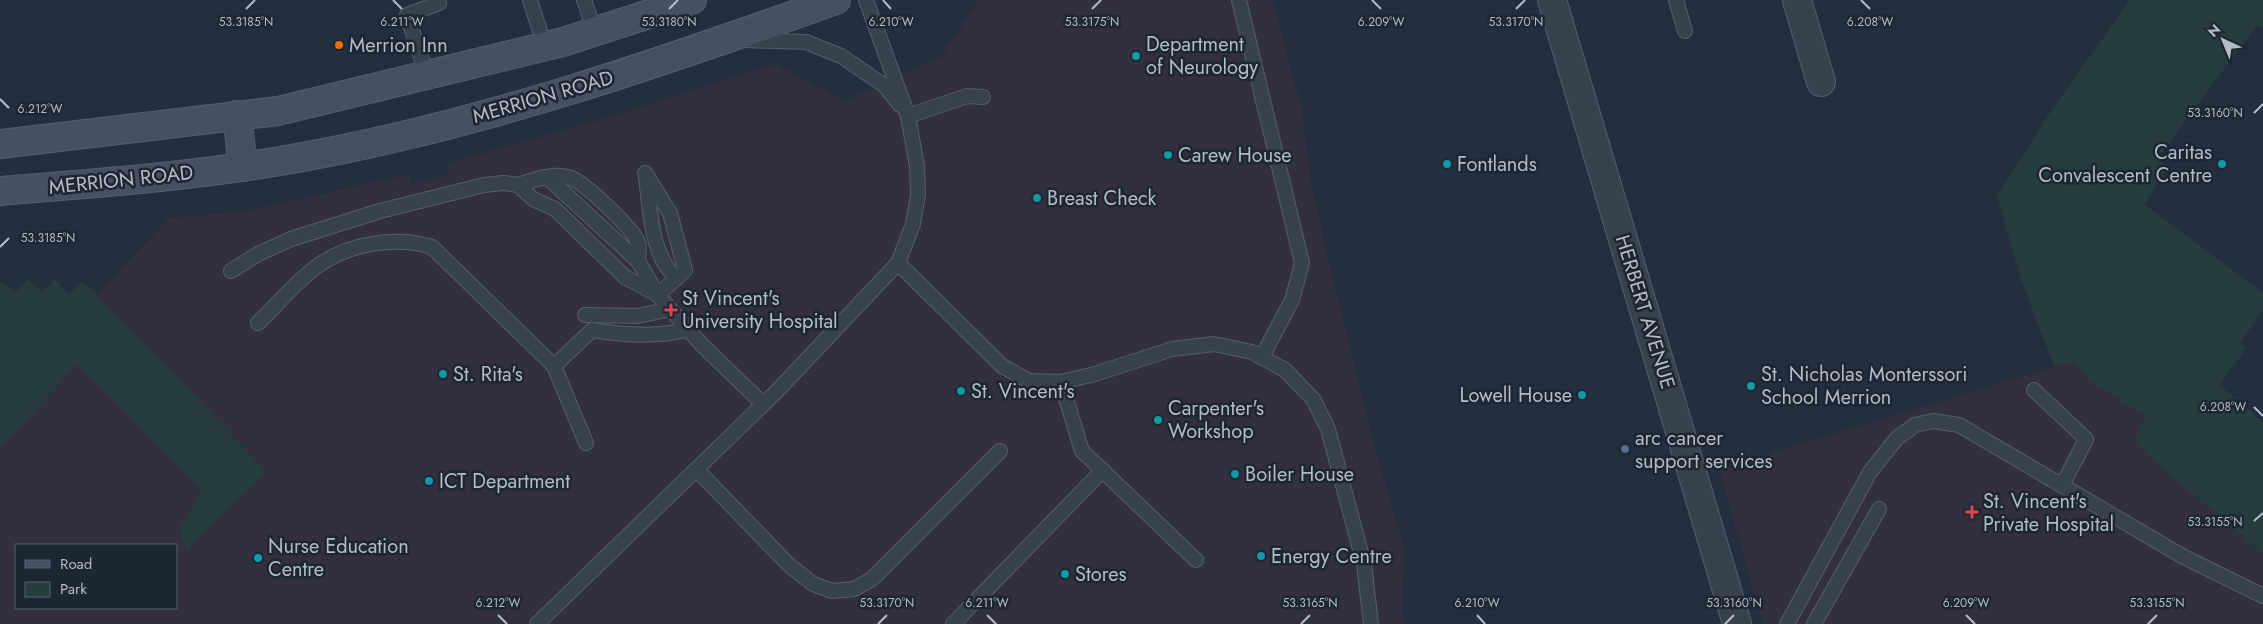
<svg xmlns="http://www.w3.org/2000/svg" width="2263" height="624" font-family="Jost,sans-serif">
<rect width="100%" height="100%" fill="#242f3e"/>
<g fill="#32303f" fill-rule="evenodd">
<path d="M979 0H1272L1303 114 1310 181 1336 290 1371 435 1404 548 1402 616 1406 624H0V280L15 292 28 280 42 292 55 280 69 294 82 282 97 295 169 218 249 211 409 174 412 184 448 175 446 164 593 122 776 64 845 101 942 56ZM16 545H176V608H16Z"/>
<path d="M2073 361 2090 382 2146 416 2163 469 2263 554V624H1763L1719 469Z"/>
</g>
<g fill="#263c3f">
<path d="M2130 0H2263V28L2257 25 2157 159 2169 167 2144 204 2263 293V310L2240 343 2247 348 2219 385 2263 422V554L2163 469 2134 442 2146 416 2090 382 2073 361 2054 366 2021 280 1997 196 2051 111Z"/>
<path d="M0 280 15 292 28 280 42 292 55 280 69 294 82 282 97 295 267 472 186 550 180 528 202 489 78 364 0 448Z"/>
</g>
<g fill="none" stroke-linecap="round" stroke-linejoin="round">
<defs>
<g id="lane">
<path d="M530 0 545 47"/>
<path d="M584 0 595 32"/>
<path d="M1239 0 1302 263 1292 300 1262 357"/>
<path d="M1676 0 1685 31"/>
<path d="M745 40 806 42 841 56 885 86 900 105"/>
<path d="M427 75 407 15 439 3"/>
<path d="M908 116 967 96 983 97"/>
<path d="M645 173 670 213 685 270 658 295"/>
<path d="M547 177 638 261 658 295 702 345 763 404"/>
<path d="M646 177C650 208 651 258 677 278"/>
<path d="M518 185C533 180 555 172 571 178 585 183 632 228 638 242 640 247 638 255 638 261"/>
<path d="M898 263 1002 366 1029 381 1061 382 1095 374 1172 349 1214 344 1252 352 1285 370 1313 399 1328 429 1364 564 1371 624"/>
<path d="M231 271 258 254 291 239 380 211 484 185 503 183 518 185 533 199 555 209 625 277 658 295"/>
<path d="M585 315 638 316 670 309"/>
<path d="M258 323C278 304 297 280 319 265 350 243 397 236 432 247L554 366 586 443"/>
<path d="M554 366 592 330C623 335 658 338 688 329"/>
<path d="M1061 382 1082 451 1196 560"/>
<path d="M2034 390 2086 439 2063 484"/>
<path d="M697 470 789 565 813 584 832 591 854 589 872 579 1000 451"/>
<path d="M537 624 777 391 898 263 913 224 918 195 917 166 908 116 866 0"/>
<path d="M953 624 1103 470"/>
<path d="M1787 624 1870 472 1897 438 1915 425 1933 421 1959 425 2182 556 2263 596"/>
<path d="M1814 624 1879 509"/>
</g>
<g id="street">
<path d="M1552 0 1737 624"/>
<path d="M1797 0 1821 82"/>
</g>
<g id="secondary">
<path d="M237 115 243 167"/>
<path d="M0 144 278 111 563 42 692 0"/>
<path d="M0 191C99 183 199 176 297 158 481 125 660 63 836 0"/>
</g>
</defs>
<use href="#lane" stroke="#565f6c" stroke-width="16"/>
<use href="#street" stroke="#565f6c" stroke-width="30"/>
<use href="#secondary" stroke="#565f6c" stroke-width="30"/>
<use href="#lane" stroke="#38414e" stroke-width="14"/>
<use href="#street" stroke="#38414e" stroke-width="28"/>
<use href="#secondary" stroke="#465061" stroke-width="28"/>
</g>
<path fill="none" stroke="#b4bcc9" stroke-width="2" d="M393 0 402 9M883 0 891 9M1372 0 1381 9M1861 0 1870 9M246 9 255 0M669 9 678 0M1092 9 1101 0M1516 9 1525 0M0 99 9 108M2254 113 2263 104M0 247 9 238M2254 407 2263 416M2254 521 2263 513M498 615 507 624M987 615 996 624M1477 615 1485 624M1966 615 1975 624M878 624 887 615M1301 624 1310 615M1725 624 1734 615M2148 624 2157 615"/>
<circle fill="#e8710a" stroke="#1d2633" stroke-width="2" cx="339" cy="45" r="5"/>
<g fill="#0f9aa8" stroke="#1d2633" stroke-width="2">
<circle cx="1136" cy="56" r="5"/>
<circle cx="1168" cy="155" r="5"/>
<circle cx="1447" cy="164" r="5"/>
<circle cx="2222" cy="164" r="5"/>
<circle cx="1037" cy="198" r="5"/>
<circle cx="443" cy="374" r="5"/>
<circle cx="1751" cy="386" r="5"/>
<circle cx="961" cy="391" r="5"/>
<circle cx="1582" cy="395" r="5"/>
<circle cx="1158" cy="420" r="5"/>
<circle cx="1235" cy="474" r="5"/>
<circle cx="429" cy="481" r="5"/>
<circle cx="1261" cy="556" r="5"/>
<circle cx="258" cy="558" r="5"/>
<circle cx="1065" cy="574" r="5"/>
</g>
<g fill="#e0444e" stroke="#1d2633" stroke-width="2">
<path d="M668.5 302.5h5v5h5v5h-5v5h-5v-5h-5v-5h5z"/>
<path d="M1969.5 504.5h5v5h5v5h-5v5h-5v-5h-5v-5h5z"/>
</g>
<circle fill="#5c6f8a" stroke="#1d2633" stroke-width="2" cx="1625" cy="449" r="5"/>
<g text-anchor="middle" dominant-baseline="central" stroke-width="5" stroke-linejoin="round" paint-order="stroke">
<g font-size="20" fill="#b4bcc9" stroke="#1d2633" text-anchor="start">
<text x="1146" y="44">Department<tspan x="1146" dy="23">of Neurology</tspan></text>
<text x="349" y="45">Merrion Inn</text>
<text x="2212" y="152" text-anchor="end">Caritas<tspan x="2212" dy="23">Convalescent Centre</tspan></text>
<text x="1178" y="155">Carew House</text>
<text x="1457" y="164">Fontlands</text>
<text x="1047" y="198">Breast Check</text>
<text x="682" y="298">St Vincent's<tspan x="682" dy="23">University Hospital</tspan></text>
<text x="453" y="374">St. Rita's</text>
<text x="1761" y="374">St. Nicholas Monterssori<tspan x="1761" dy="23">School Merrion</tspan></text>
<text x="971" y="391">St. Vincent's</text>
<text x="1572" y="395" text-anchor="end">Lowell House</text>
<text x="1168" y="408">Carpenter's<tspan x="1168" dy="23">Workshop</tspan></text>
<text x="1635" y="438">arc cancer<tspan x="1635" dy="23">support services</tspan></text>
<text x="1245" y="474">Boiler House</text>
<text x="439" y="481">ICT Department</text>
<text x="1983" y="501">St. Vincent's<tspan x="1983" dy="23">Private Hospital</tspan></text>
<text x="268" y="546">Nurse Education<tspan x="268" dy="23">Centre</tspan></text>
<text x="1271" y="556">Energy Centre</text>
<text x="1075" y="574">Stores</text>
</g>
<g font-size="20" fill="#b4bcc9" stroke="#1d2633">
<text transform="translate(543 97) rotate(-16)">MERRION ROAD</text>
<text transform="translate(121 180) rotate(-6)">MERRION ROAD</text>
<text transform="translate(1645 312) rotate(73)">HERBERT AVENUE</text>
</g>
</g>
<g font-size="12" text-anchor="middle" fill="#b4bcc9" stroke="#1d2633" stroke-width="5" stroke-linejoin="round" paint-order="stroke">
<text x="246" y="26">53.3185°N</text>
<text x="669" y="26">53.3180°N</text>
<text x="1092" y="26">53.3175°N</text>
<text x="1516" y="26">53.3170°N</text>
<text x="402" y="26">6.211°W</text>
<text x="891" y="26">6.210°W</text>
<text x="1381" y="26">6.209°W</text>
<text x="1870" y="26">6.208°W</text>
<text x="40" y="113">6.212°W</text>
<text x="2215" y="117">53.3160°N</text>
<text x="48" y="242">53.3185°N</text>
<text x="2223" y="411">6.208°W</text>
<text x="2215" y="526">53.3155°N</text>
<text x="498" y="607">6.212°W</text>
<text x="987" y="607">6.211°W</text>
<text x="1477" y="607">6.210°W</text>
<text x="1966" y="607">6.209°W</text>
<text x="887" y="607">53.3170°N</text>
<text x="1310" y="607">53.3165°N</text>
<text x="1734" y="607">53.3160°N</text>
<text x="2157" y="607">53.3155°N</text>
</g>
<rect x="15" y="544" width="162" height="65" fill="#1d2633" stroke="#59626f"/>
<rect x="25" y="560" width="25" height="8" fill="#465061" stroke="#59626f"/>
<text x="60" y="569" font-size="15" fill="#b4bcc9">Road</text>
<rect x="25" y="582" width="25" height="15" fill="#263c3f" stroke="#59626f"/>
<text x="60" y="594" font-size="15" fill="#b4bcc9">Park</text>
<g transform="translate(2223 40) rotate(316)" stroke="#1d2633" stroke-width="4" paint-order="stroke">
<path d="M0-4L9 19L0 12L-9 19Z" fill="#b4bcc9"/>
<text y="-8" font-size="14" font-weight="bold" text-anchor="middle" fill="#b4bcc9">N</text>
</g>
</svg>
